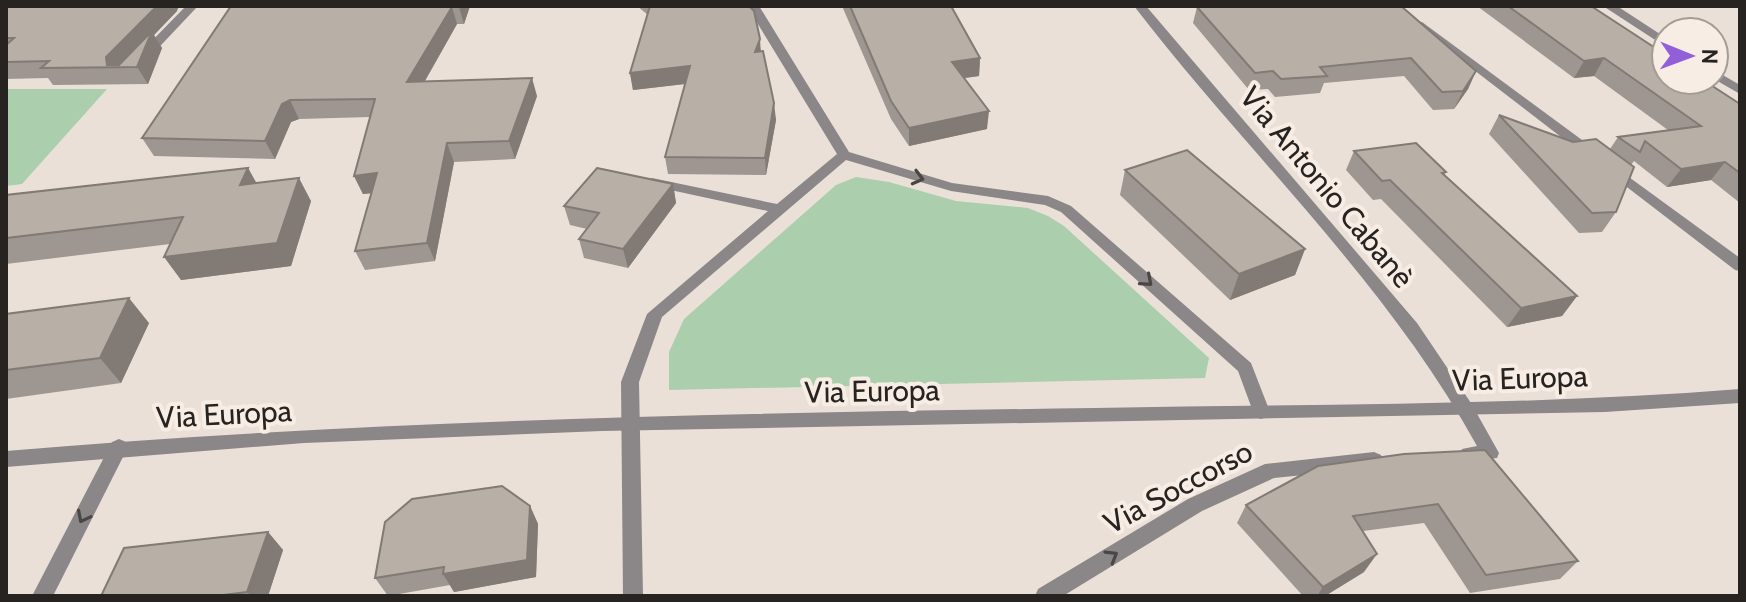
<svg xmlns="http://www.w3.org/2000/svg" width="1746" height="602" font-family="Cabin,sans-serif">
<rect width="100%" height="100%" fill="#eae0d8"/>
<g fill="#abcfac">
<path d="M6 89H107L22 184 6 186Z"/>
<path d="M856 177 889 182 956 201 1028 208 1048 216 1064 226 1209 358 1205 378 669 390V352L684 319 836 185Z"/>
</g>
<g fill="none" stroke-linecap="round" stroke-linejoin="round">
<g fill="#8b8687" fill-rule="evenodd">
<path d="M1422 22 1597 151V157H1587L1418 27V23Z"/>
<path d="M1611 164 1740 258V271L1735 270 1606 171 1604 168Z"/>
</g>
<g fill="#8b8687" fill-rule="evenodd">
<path d="M186 6H198L147 60H139V54Z"/>
<path d="M747 6H759L849 152 952 183 1048 196 1071 206 1251 363 1270 412 1267 417 1261 419 1255 417 1238 371 1061 212 1045 205 951 191 846 160 662 317 639 382 643 596H623L621 382 647 314 768 211 652 186 645 182 652 178 777 204 837 154Z"/>
<path d="M1134 6H1146L1417 323 1471 403 1499 453 1497 458 1469 462 1462 459 1460 454 1462 449 1477 446C1387 282 1247 153 1134 6Z"/>
<path d="M1603 6H1617L1666 38V47Z"/>
<path d="M1714 70 1740 85V94L1714 79Z"/>
<path d="M119 439 126 442 128 447 53 596H32L112 442Z"/>
<path d="M1374 452 1381 455 1383 460 1381 465 1374 468 1274 478 1202 511 1063 596H1035L1038 589 1188 499 1265 464Z"/>
</g>
<path fill="#8b8687" fill-rule="evenodd" d="M1740 389V403L1605 412 602 431 304 443 6 467V451C369 420 731 413 1095 408 1310 404 1525 406 1740 389Z"/>
</g>
<g fill="#9e9690">
<path d="M6 6 177 11 154 35 162 48 148 84 53 85 48 78 6 79Z"/>
<path d="M231 6H470L464 24H457L425 81 537 96 515 159 454 162 435 261 365 270 355 251 371 193 363 194 354 176 370 117 299 119 291 122 275 159 154 156 142 138Z"/>
<path d="M637 6H749L761 51 776 120 766 175 668 174 665 157 685 84 633 90 630 73 648 15Z"/>
<path d="M842 6H951L980 58 979 76 964 78 987 129 909 146 891 119Z"/>
<path d="M1477 6H1591L1740 104V203L1711 180 1667 187 1634 161 1631 165 1616 212 1602 232 1579 233 1489 134 1499 115 1573 142 1610 149 1618 137 1668 130 1594 76 1574 78Z"/>
<path d="M1197 7 1476 71 1468 89 1454 109 1433 110 1404 76 1324 83 1320 93 1275 97 1268 89 1249 90 1193 23Z"/>
<path d="M1354 151 1446 172 1444 175 1577 296 1562 316 1507 327 1381 199 1373 200 1346 170Z"/>
<path d="M248 168 256 183 311 201 291 266 181 280 170 244 6 264V195Z"/>
<path d="M1125 170 1305 249 1295 275 1230 300 1120 195Z"/>
<path d="M673 184 676 203 628 268 584 258 579 239 587 229 570 225 564 206Z"/>
<path d="M6 314 149 323 121 383 6 399Z"/>
<path d="M1404 454 1578 561 1560 579 1470 593 1424 523 1363 531 1364 572 1325 596H1303L1237 523 1246 505Z"/>
<path d="M530 506 538 524 536 577 454 592 450 585 388 596 375 578Z"/>
<path d="M268 532 283 550 268 596H101Z"/>
</g>
<g fill="#817a75">
<path d="M157 6H179L177 11 154 35 162 48 148 84 137 67H124L107 65 106 57Z"/>
<path d="M459 6H470L464 24 459 7Z"/>
<path d="M452 7 457 24 414 100 407 82Z"/>
<path d="M760 39 761 56 755 52Z"/>
<path d="M980 58 979 76 950 80 952 62Z"/>
<path d="M1604 58 1594 76 1574 78 1584 61Z"/>
<path d="M690 66 693 83 633 90 630 73Z"/>
<path d="M1476 71 1468 89 1454 109 1463 91Z"/>
<path d="M532 78 537 96 515 159 509 141Z"/>
<path d="M290 100 299 119 291 122 275 159 265 141 282 104Z"/>
<path d="M774 103 776 120 766 175 765 158Z"/>
<path d="M989 111 987 129 909 146V128Z"/>
<path d="M447 143 454 162 435 261 427 243Z"/>
<path d="M1725 162 1711 180 1667 187 1681 169Z"/>
<path d="M248 168 261 191 240 185Z"/>
<path d="M377 173 385 192 363 194 354 176Z"/>
<path d="M299 178 311 201 291 266 181 280 164 257Z"/>
<path d="M673 184 676 203 628 268 623 249Z"/>
<path d="M1305 249 1295 275 1230 300 1239 274Z"/>
<path d="M1577 296 1562 316 1507 327 1521 308Z"/>
<path d="M129 298 149 323 121 383 100 358Z"/>
<path d="M530 506 538 524 536 577 454 592 443 574Z"/>
<path d="M268 532 283 550 268 596H251L247 592Z"/>
<path d="M1377 554 1364 572 1325 596H1317L1323 587Z"/>
</g>
<g fill="#b8afa7" stroke="#817a75" stroke-width="2">
<path d="M6 6H157L106 57 107 65H119L152 31 137 67 41 68 49 61 6 62V45L14 38H6Z"/>
<path d="M231 6H459L452 7 407 82 532 78 509 141 447 143 427 243 355 251 377 173 354 176 375 99 290 100 282 104 265 141 142 138Z"/>
<path d="M650 6H749L754 11 760 39 755 52 763 51 774 103 765 158 665 157 690 66 630 73Z"/>
<path d="M850 6H951L980 58 952 62 989 111 909 128 891 101Z"/>
<path d="M1205 6H1401L1476 71 1463 91 1442 92 1411 58 1320 67 1327 76 1281 79 1273 71 1255 73 1197 7Z"/>
<path d="M1508 6H1591L1666 55V80H1703L1740 104V173L1725 162 1681 169 1645 141 1640 152 1618 137 1701 126 1604 58 1584 61Z"/>
<path d="M1499 115 1573 142 1596 139 1634 167 1616 212 1592 213Z"/>
<path d="M1416 143 1446 172 1442 173 1577 296 1521 308 1390 180 1382 181 1354 151Z"/>
<path d="M1187 150 1305 249 1239 274 1125 170Z"/>
<path d="M248 168 240 185 299 178 277 243 164 257 183 217 6 238V195Z"/>
<path d="M597 168 673 184 623 249 579 239 599 213 564 206Z"/>
<path d="M129 298 100 358 6 370V314Z"/>
<path d="M1485 450 1578 561 1486 575 1438 504 1353 516 1377 554 1323 587 1246 505 1318 466 1404 454Z"/>
<path d="M502 486 530 506 527 560 443 574 444 567 375 578 385 522 412 499Z"/>
<path d="M268 532 247 592 215 596H101L124 548Z"/>
</g>
<defs><path id="oneway-chevron" d="M-2-3.5L2.5 0L-2 3.5" fill="none" stroke-width="1.6" stroke-linecap="round" stroke-linejoin="round" transform="scale(2)"/></defs>
<g stroke="#4a4644">
<use href="#oneway-chevron" transform="translate(918 178) rotate(15)"/>
<use href="#oneway-chevron" transform="translate(1147 281) rotate(41)"/>
<use href="#oneway-chevron" transform="translate(83 517) rotate(117)"/>
<use href="#oneway-chevron" transform="translate(1112 556) rotate(-31)"/>
</g>
<g text-anchor="middle" dominant-baseline="central" stroke-width="8" stroke-linejoin="round" paint-order="stroke">
<g font-size="30" fill="#272320" stroke="#f7ede5">
<text transform="translate(1327 187) rotate(50)">Via Antonio Cabanè</text>
<text transform="translate(1520 378) rotate(-2)">Via Europa</text>
<text transform="translate(872 391) rotate(-1)">Via Europa</text>
<text transform="translate(224 414) rotate(-3)">Via Europa</text>
<text transform="translate(1178 487) rotate(-28)">Via Soccorso</text>
</g>
</g>
<rect width="1746" height="602" fill="none" stroke="#272320" stroke-width="16"/>
<g transform="translate(1690 56) rotate(91)"><circle r="38" fill="#f7ede5" stroke="#a49c96" stroke-width="2"/>
<path d="M0-6L14 30L0 20L-14 30Z" fill="#925fd8"/>
<text y="-12" font-size="22" font-weight="bold" text-anchor="middle" fill="#272320">N</text>
</g>
</svg>
